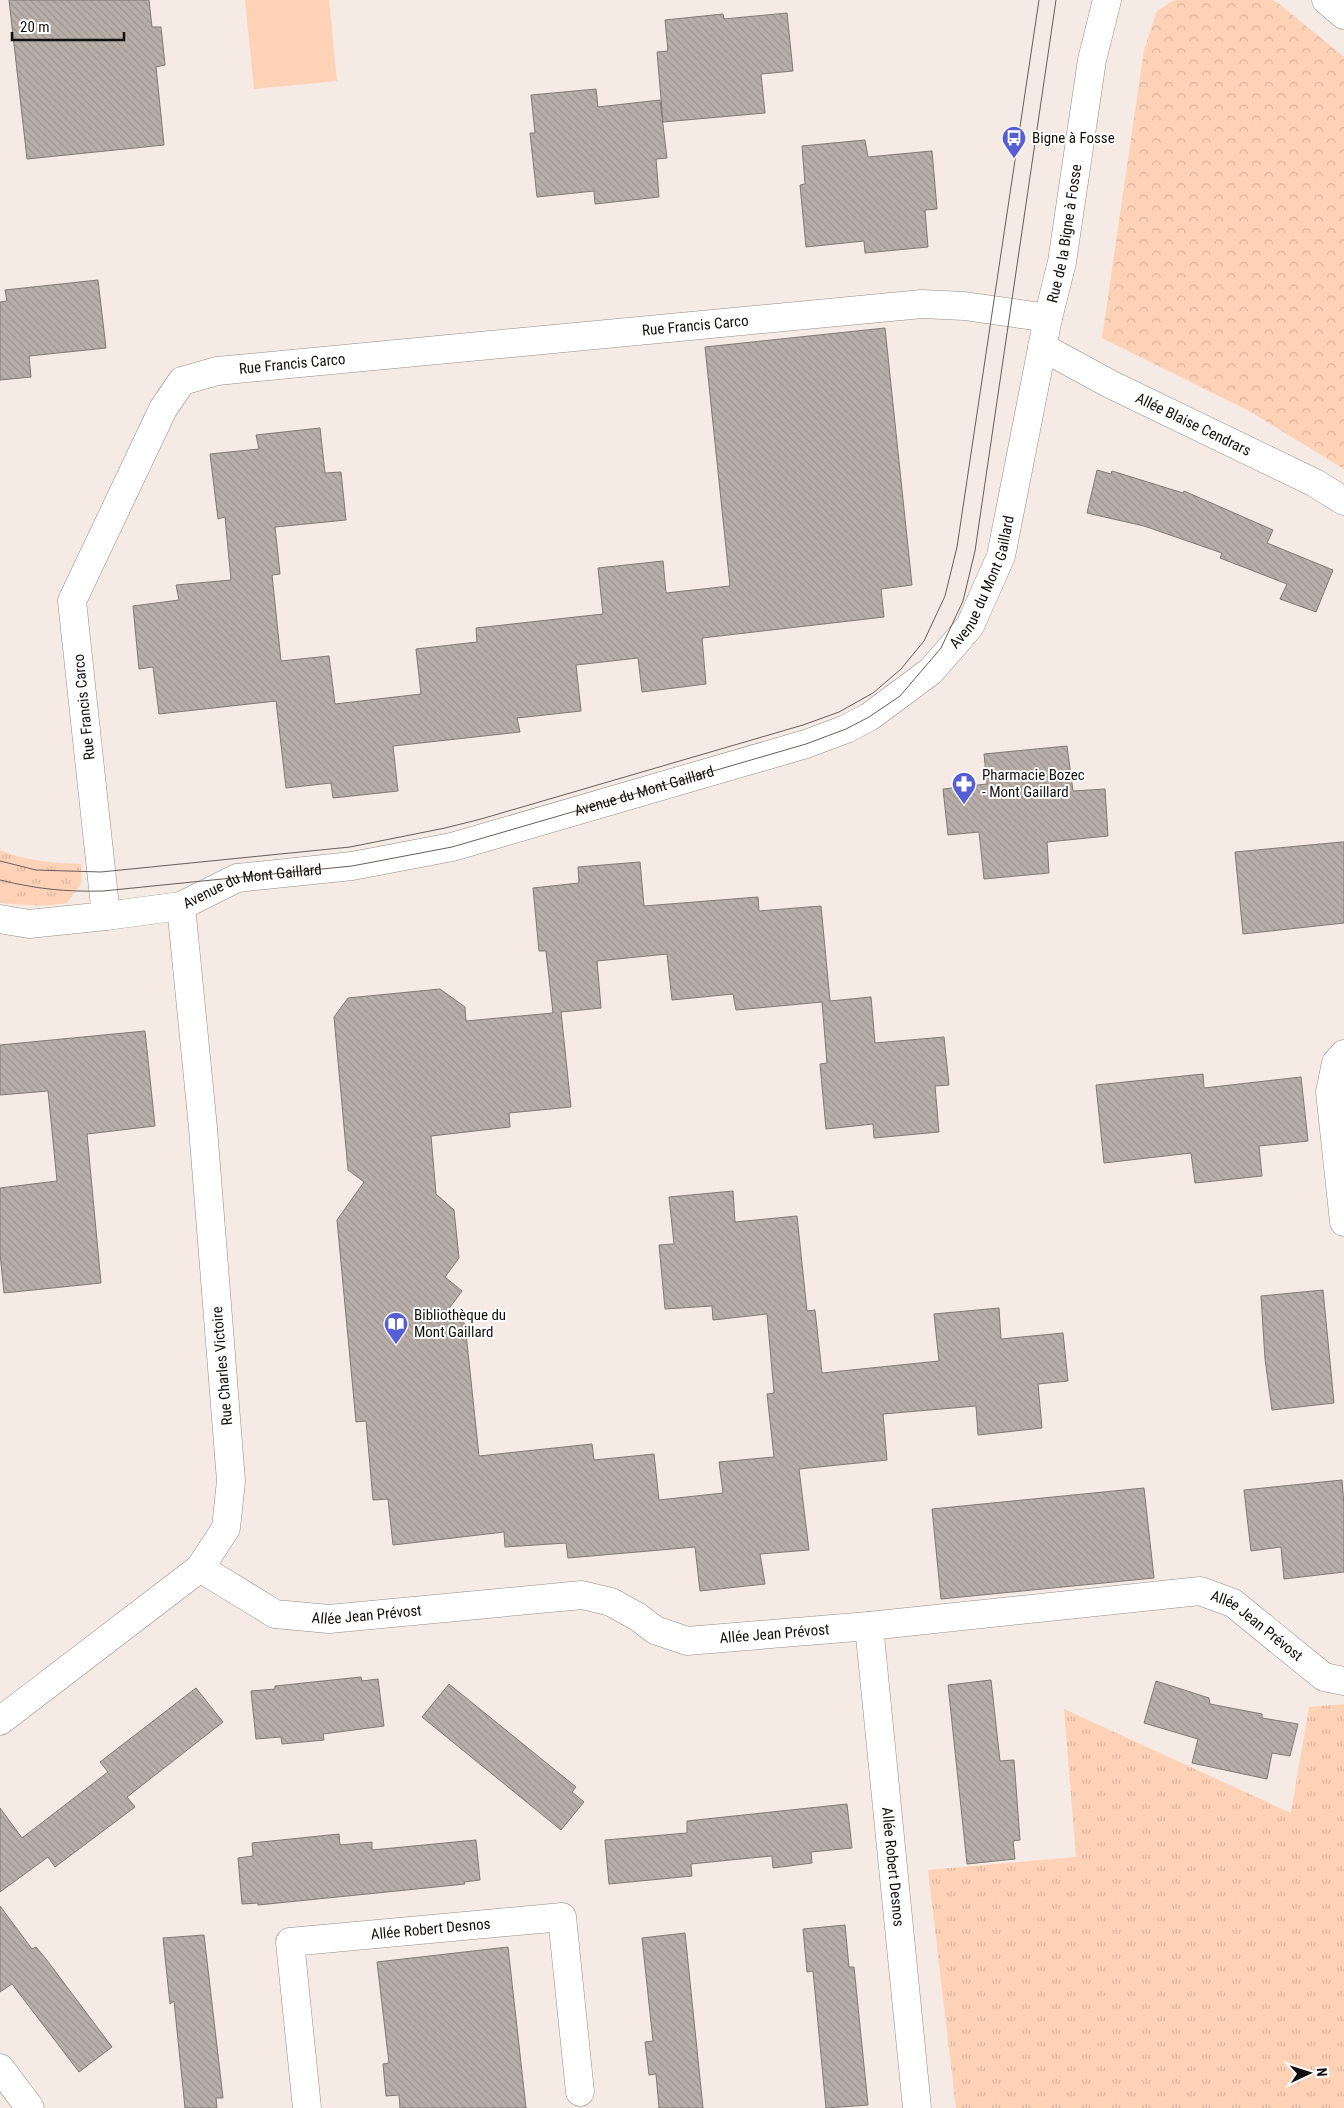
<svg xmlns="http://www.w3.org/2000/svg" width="1344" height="2108" font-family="'Roboto Condensed',sans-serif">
<defs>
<pattern id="grass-tufts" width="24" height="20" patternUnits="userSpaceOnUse" patternTransform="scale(1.25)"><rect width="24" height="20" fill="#fed2b7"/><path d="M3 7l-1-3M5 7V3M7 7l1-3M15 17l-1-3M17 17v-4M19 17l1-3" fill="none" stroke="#d9b39c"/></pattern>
<pattern id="park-crowns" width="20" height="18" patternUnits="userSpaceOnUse" patternTransform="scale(1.25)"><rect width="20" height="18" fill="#fed2b7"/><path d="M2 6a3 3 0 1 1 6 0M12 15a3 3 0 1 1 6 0" fill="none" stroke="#d9b39c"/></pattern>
<pattern id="building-back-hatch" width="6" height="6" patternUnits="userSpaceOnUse" patternTransform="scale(1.25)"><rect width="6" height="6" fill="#b9afa9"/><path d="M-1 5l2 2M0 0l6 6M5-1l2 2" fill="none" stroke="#9e9590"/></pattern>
</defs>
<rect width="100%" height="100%" fill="#f5eae4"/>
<g fill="url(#grass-tufts)">
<path d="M0 850C25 861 53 863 81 864V884L67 903C45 907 23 905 0 903Z"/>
<path d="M1344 1704V2108H956L928 1870 1076 1857 1064 1709 1291 1813 1309 1707Z"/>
</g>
<path fill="url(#park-crowns)" d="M1174 0H1272L1278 3 1344 57V469L1249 411 1102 338 1144 50 1157 11Z"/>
<path fill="#fed2b7" d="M245 0H329L337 81 254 89Z"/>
<g fill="url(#building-back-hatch)" stroke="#827973">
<path d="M9 0H149L152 27H161L165 65 156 67 164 145 27 159Z"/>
<path d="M787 13 793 71 761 74 765 113 663 122 657 52 668 51 665 20 723 14 724 19Z"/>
<path d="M596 89 598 107 660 100 667 158 656 159 659 197 595 204 594 191 537 197 530 133H535L531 95Z"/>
<path d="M865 140 868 157 932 151 937 209 925 210 928 247 865 253 864 241 806 247 800 185 805 184 802 146Z"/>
<path d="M98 280 106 348 29 356 31 377 0 380V302L7 301 5 290Z"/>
<path d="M885 328 912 585 881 589 884 617 702 638 706 684 642 692 638 658 576 665 581 711 517 718 520 732 393 746 398 791 333 798 331 783 286 788 276 701 159 714 153 667 139 669 133 606 179 600 176 585 231 580 225 517 218 519 210 454 259 449 256 435 320 428 325 473 341 472 346 520 275 527 280 574 272 575 281 661 329 656 335 704 421 694 416 649 477 642 476 628 603 614 598 568 663 561 666 593 730 586 705 347Z"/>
<path d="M1097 470 1111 474 1112 471 1183 493 1184 491 1273 530 1267 543 1333 570 1316 612 1280 599 1287 584 1220 558 1222 553 1144 526 1087 513Z"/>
<path d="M1067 746 1073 791 1105 789 1108 836 1047 842 1049 873 984 879 979 832 948 835 943 789 987 784 984 754Z"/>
<path d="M1342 842H1344V923L1243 934 1235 852Z"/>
<path d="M640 862 644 906 758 897 759 911 821 906 830 1001 871 997 875 1043 944 1037 949 1085 935 1086 939 1132 874 1138 873 1124 826 1129 820 1064 827 1063 822 1002 736 1010 733 994 672 1000 667 954 597 961 601 1008 561 1012 571 1107 509 1113 510 1127 431 1136 436 1194 454 1210 459 1258 445 1277 462 1291 448 1310 465 1324 479 1456 592 1444 594 1460 654 1454 659 1500 723 1493 719 1462 774 1457 767 1394 774 1393 767 1314 713 1320 712 1306 665 1309 659 1245 674 1244 669 1197 733 1191 735 1222 797 1216 807 1311 815 1310 822 1373 939 1361 934 1314 999 1308 1001 1339 1063 1333 1068 1381 1038 1384 1042 1428 978 1435 976 1406 883 1414 887 1460 799 1469 809 1550 760 1554 765 1584 700 1591 695 1547 568 1558 566 1543 505 1547 504 1532 393 1545 388 1499 373 1500 366 1421 356 1422 337 1220 364 1182 348 1170 334 1017 348 998 440 989 465 1007 466 1021 553 1013 546 951H539L533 888 579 883 578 867Z"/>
<path d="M145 1031 155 1126 87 1134 101 1283 4 1293 0 1253V1188L57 1181 48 1091 0 1095V1045Z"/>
<path d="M1203 1074 1204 1088 1301 1077 1308 1141 1259 1146 1262 1176 1195 1183 1191 1153 1104 1163 1096 1085Z"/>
<path d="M1323 1290 1334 1403 1272 1410 1265 1359 1261 1296Z"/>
<path d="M1342 1480 1344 1505V1572L1284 1579 1281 1547 1251 1551 1244 1490Z"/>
<path d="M1144 1488 1154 1578 941 1599 932 1509Z"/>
<path d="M361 1677 362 1681 378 1679 384 1726 323 1734 324 1740 282 1744 281 1737 256 1739 251 1691 275 1689V1686Z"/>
<path d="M991 1680 1000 1761 1014 1760 1020 1840 1013 1841 1015 1859 967 1864 948 1685Z"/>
<path d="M1156 1681 1209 1698 1210 1704 1262 1714V1718L1298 1724 1290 1756 1272 1753 1267 1779 1192 1763 1198 1739 1144 1723Z"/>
<path d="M449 1684 576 1787 572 1792 584 1802 561 1830 422 1717Z"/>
<path d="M196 1688 223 1722 127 1797 135 1807 55 1867 48 1857 0 1892V1808L22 1838 108 1772 100 1762Z"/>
<path d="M847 1804 852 1848 811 1852 812 1863 773 1868 772 1856 730 1860 691 1864 692 1876 609 1884 605 1840 687 1833V1821Z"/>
<path d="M339 1834 340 1845 372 1842V1850L476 1840 480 1880 464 1882 465 1884 377 1893 258 1905V1903L242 1904 238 1858 253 1856 252 1843Z"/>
<path d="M0 1906 32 1949 36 1947 46 1959 112 2047 79 2072 12 1984 0 1992Z"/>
<path d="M845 1925 849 1967H854L868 2105 826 2108 813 1971 807 1972 803 1929Z"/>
<path d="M685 1933 703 2108H659L656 2074 649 2075 645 2042 653 2041 642 1938Z"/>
<path d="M204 1935 223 2098H216L217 2108H185L174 2001 170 2004 163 1938Z"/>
<path d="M508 1947 526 2108H400L399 2095 386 2096 383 2064 389 2063 377 1962Z"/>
</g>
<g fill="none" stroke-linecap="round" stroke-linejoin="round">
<defs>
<g id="minor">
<path d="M1326 0 1344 15"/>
<path id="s1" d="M1042 347 1110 384 1315 483 1344 501"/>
<path id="s2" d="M106 916 72 601 163 409 182 381 217 371 922 304 964 306 1048 318"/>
<path id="s3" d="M0 919 29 924 106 916 181 906 237 878 352 866 452 847 806 744 846 729 869 717 931 671 970 626 1001 556 1048 318 1062 262 1092 60 1107 0"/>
<path d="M1344 1054 1336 1063 1330 1092 1344 1222"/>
<path id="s4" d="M200 1568 275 1614 329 1619 582 1595 611 1602 638 1617 655 1630 687 1641 869 1626 1200 1591 1233 1603 1324 1677 1344 1681"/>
<path id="s5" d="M869 1626 917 2108"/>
<path d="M0 1721 200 1568 226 1528 231 1481 203 1128 181 906"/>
<path d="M0 2068 30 2108"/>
<path id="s6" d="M307 2108 290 1942 562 1917 580 2092"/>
</g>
</defs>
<use href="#minor" stroke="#958c86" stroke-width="29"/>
<use href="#minor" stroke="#fff" stroke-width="28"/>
<g stroke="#665f5c" stroke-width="1">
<path d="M0 861 36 870 101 872 350 847 445 828 481 819 803 725 839 712 873 693 901 669 924 641 945 596 957 547 1039 0"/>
<path id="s7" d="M0 880C37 889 65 892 103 891L352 866 452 847 806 744 846 729 869 717 900 696 941 648 963 601 975 551 1056 0"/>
</g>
</g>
<defs>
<symbol id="bus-pin" viewBox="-11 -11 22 30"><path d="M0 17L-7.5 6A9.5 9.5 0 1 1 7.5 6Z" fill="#555ed5" stroke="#fff"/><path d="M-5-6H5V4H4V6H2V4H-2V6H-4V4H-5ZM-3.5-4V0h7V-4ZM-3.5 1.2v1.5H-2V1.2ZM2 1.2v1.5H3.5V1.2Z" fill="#fff"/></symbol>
<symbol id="pharmacy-pin" viewBox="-11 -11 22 30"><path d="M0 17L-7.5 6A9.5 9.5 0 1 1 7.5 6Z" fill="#555ed5" stroke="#fff"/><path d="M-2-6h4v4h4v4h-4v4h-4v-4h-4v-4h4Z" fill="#fff"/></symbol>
<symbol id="library-pin" viewBox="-11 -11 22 30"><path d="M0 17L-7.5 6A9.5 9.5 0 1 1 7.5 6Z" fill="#555ed5" stroke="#fff"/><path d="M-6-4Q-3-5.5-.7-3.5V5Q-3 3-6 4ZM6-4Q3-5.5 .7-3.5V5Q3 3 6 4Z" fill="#fff"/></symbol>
</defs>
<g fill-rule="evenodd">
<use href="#bus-pin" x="1000" y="124" width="28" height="38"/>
<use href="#pharmacy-pin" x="950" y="770" width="28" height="38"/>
<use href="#library-pin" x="382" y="1310" width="28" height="38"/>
</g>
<g text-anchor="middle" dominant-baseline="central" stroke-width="4" stroke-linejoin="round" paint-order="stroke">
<g font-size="15" fill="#130f0d" stroke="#fff" text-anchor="start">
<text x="1032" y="138">Bigne à Fosse</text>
<text x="982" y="775">Pharmacie Bozec<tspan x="982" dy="17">- Mont Gaillard</tspan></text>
<text x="414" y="1315">Bibliothèque du<tspan x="414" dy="17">Mont Gaillard</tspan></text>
</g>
<g font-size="15" fill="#130f0d" stroke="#fff">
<text stroke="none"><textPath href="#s3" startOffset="1442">Rue de la Bigne à Fosse</textPath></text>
<text stroke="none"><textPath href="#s2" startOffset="1080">Rue Francis Carco</textPath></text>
<text stroke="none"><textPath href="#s2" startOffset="675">Rue Francis Carco</textPath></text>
<text stroke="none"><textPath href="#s1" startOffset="170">Allée Blaise Cendrars</textPath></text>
<text stroke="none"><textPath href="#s3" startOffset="1082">Avenue du Mont Gaillard</textPath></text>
<text transform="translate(84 707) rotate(-96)">Rue Francis Carco</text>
<text stroke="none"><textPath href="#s7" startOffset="656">Avenue du Mont Gaillard</textPath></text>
<text stroke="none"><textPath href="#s3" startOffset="258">Avenue du Mont Gaillard</textPath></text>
<text transform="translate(222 1366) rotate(-95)">Rue Charles Victoire</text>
<text stroke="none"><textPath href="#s4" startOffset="180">Allée Jean Prévost</textPath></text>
<text stroke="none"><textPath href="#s4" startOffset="1095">Allée Jean Prévost</textPath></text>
<text stroke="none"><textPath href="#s4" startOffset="600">Allée Jean Prévost</textPath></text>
<text stroke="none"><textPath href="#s5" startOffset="242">Allée Robert Desnos</textPath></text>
<text stroke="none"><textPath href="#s6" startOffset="308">Allée Robert Desnos</textPath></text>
</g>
</g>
<g transform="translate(1309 2073) rotate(86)" stroke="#ffffff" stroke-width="4" paint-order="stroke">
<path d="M0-4L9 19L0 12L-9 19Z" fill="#130f0d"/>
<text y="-8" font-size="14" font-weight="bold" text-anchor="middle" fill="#130f0d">N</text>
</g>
<path d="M12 32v8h112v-8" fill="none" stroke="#130f0d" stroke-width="2.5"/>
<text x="20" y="32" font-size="15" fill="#130f0d" stroke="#ffffff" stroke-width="4" paint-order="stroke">20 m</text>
</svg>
